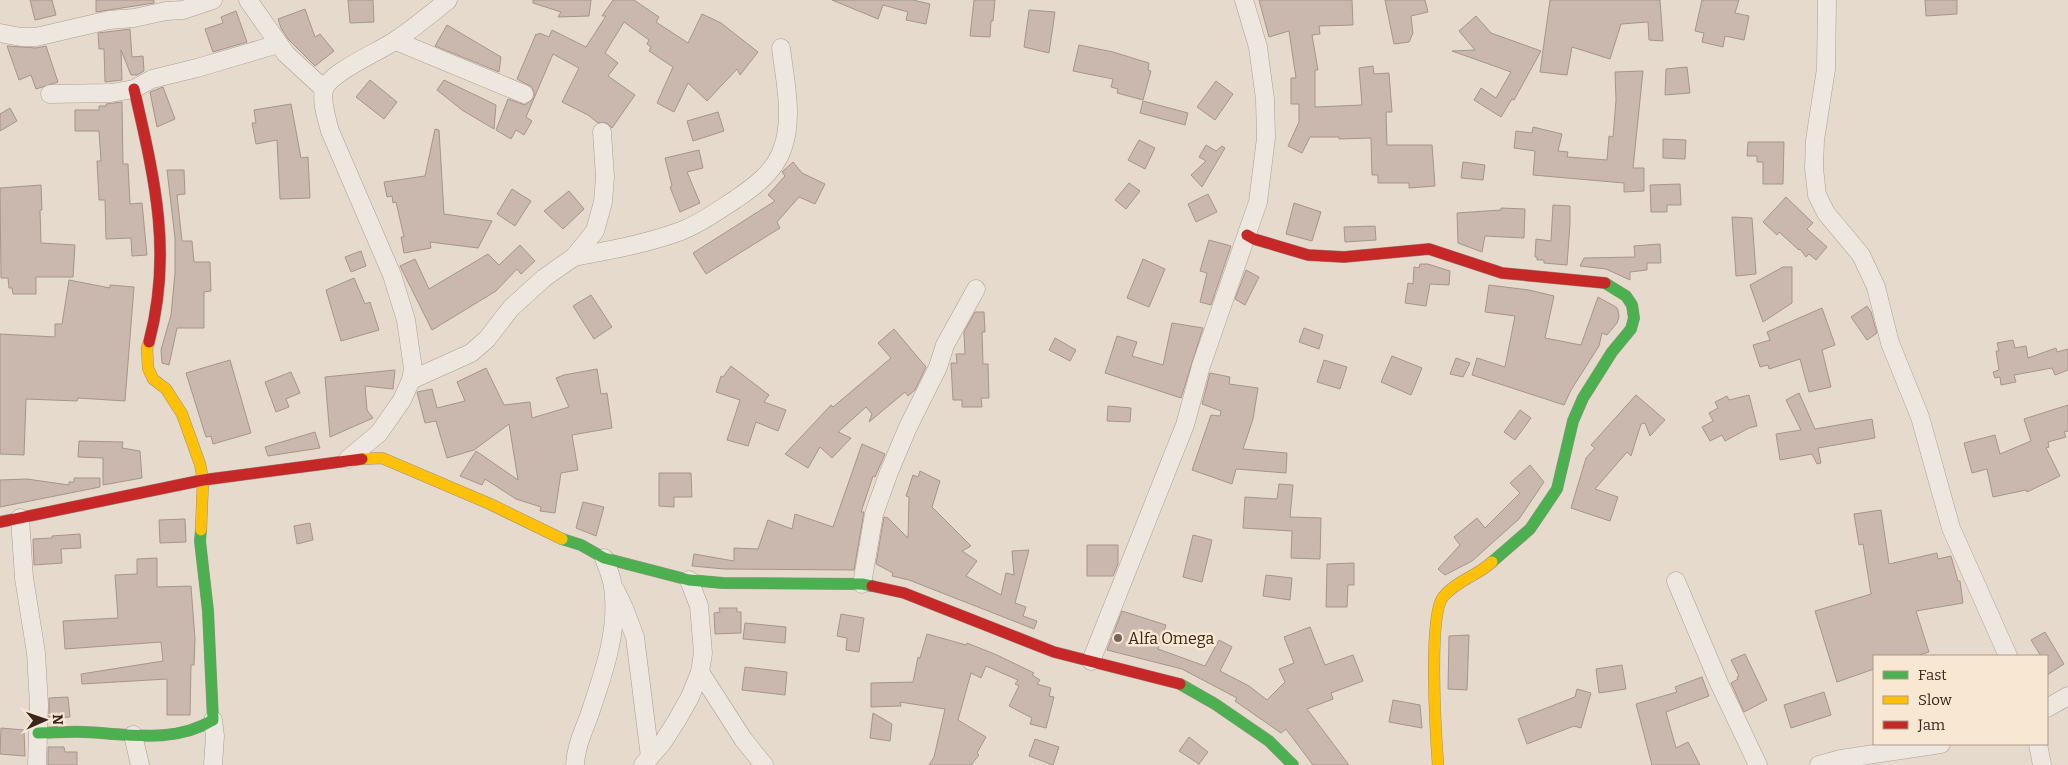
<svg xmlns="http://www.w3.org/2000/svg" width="2068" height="765" font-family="Bitter,serif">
<rect width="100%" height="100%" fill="#e6dacc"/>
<g fill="#cab7ad" stroke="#a6958b">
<path d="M30 0H52L56 15 35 20Z"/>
<path d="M96 0H154V3L96 12Z"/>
<path d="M348 0H373L374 22 350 23Z"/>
<path d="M533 0H591L589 16 558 17 561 12 533 3Z"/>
<path d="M613 0H634L659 17 656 22 688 43 702 14 721 23 758 52 740 75 737 69 707 101 688 83 674 112 657 103 673 67 649 51 651 47 647 44 649 40 624 22 605 53 618 63 608 76 635 95 612 128 607 123H598L588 115 562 102 579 68 553 54 526 117 532 121 524 135 516 130 511 139 496 130 508 99 525 105 534 98V92L532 87 517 79 536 34 538 35 539 33 549 37 552 30 586 47 606 16H602Z"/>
<path d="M832 0H913L930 4 926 24 906 20 908 12 883 5 878 19Z"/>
<path d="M974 0H995L993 21H991L990 37 970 36Z"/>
<path d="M1259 0H1352L1353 25 1319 26 1320 34 1312 35 1318 70H1315V107L1362 105 1359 68 1373 66 1374 74 1389 73 1392 112H1386L1387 145H1432L1435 186 1409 188V183H1378V175H1372L1371 138 1339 139V137H1310L1302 153 1288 146 1299 122V104H1291V78H1296L1289 31 1269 37Z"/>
<path d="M1385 0H1425L1428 12 1411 16 1413 33 1409 42 1394 44Z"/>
<path d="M1550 0H1660L1663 41 1649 40 1648 22 1621 24 1610 59 1572 47 1567 75 1540 72Z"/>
<path d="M1702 0H1739L1735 13 1749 16 1744 40 1725 36 1723 47 1702 42 1704 33 1695 31Z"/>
<path d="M1925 0H1957V14L1926 16Z"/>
<path d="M305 9 315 37 320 34 334 51 315 66 288 39 281 28 278 19Z"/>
<path d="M1029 10 1055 12 1049 53 1024 47Z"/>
<path d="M236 11 247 42 213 52 205 29 223 23 221 17Z"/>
<path d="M1476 16 1491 33 1541 51 1514 100 1512 99 1501 117 1474 100 1481 88 1496 98 1511 72 1452 51 1475 50 1459 31Z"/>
<path d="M447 25 501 57 499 72 435 46Z"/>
<path d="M130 29 132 57 143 56 144 71 137 75H131L121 50 122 80 105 82 104 49H99L98 33Z"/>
<path d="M1079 45 1113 52 1149 63 1148 70 1151 71 1143 100 1117 93 1118 89 1111 87 1113 79 1073 71Z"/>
<path d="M7 46 36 48 46 46 58 82 36 89 31 75 19 80Z"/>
<path d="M1687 67 1690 93 1665 95 1666 69Z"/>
<path d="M1643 71 1633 168H1644V191L1624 192V183L1533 175 1535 151 1514 148 1516 131 1532 133 1533 127 1562 134 1558 151 1568 152 1567 157 1607 160 1609 136 1613 137 1616 100 1615 72Z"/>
<path d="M370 80 397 102 384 119 356 97Z"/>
<path d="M444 80 496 105 494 129 462 110 437 90Z"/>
<path d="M1216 81 1233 94 1215 120 1197 107Z"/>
<path d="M163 87 175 119 157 127 150 92Z"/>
<path d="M1143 101 1188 113 1185 125 1140 113Z"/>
<path d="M122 102 123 164H128L130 204 142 203 147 255 132 256 131 238 106 239 105 200H99L97 161H101L99 131H75V110H99V106H106V104Z"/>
<path d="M291 104 301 158 308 157 310 198 280 199 277 140 256 144 252 123H256L254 110Z"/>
<path d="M10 108 17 121 0 131V114Z"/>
<path d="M718 112 724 131 693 141 687 121Z"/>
<path d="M435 129 439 130 444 214 492 221 478 248 430 242 431 248 404 253 401 237H404L396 202 393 203 392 196 387 197 384 182 425 176Z"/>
<path d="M1663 139 1686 140 1685 159 1663 158Z"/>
<path d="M1139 140 1155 148 1145 169 1128 160Z"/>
<path d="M1748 142H1784L1783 184H1763V162H1757V156H1747Z"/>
<path d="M1206 145 1216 151 1222 146 1225 148 1202 187 1191 175 1206 161 1199 157Z"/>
<path d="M699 150 703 168 687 172 700 203 680 212 670 187 672 186 665 158Z"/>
<path d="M793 162 802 173 825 184 815 204 799 197 777 222 780 228 706 274 693 253 775 201 768 195 785 176 782 172Z"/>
<path d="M1463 162 1485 165 1483 180 1461 178Z"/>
<path d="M167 170H184L185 194 177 195 182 241H192L194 262H210L211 291 204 292V328H177L169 365 162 363 161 350 171 315 175 273V238Z"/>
<path d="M1129 183 1140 191 1126 209 1115 200Z"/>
<path d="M1680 184 1681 205H1667V212H1651L1650 185Z"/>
<path d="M41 185 42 210H40L41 243 75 245 73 277H36V294H13L12 288H9L8 278H1L0 188Z"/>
<path d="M512 189 531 201 515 226 497 214Z"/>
<path d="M569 191 584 209 563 229 544 211Z"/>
<path d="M1208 194 1217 212 1196 222 1188 204Z"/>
<path d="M1786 197 1813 223 1807 229 1827 247 1816 260 1809 254 1806 257 1800 249 1799 250 1779 232 1777 235 1763 222Z"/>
<path d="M1294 203 1321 212 1312 241 1286 234Z"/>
<path d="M1553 205 1570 206V224L1567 265 1544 263V260H1537V257H1535L1536 239 1551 241Z"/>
<path d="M1501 208 1525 209 1524 238 1485 236 1482 252 1458 243 1457 213 1501 210Z"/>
<path d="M1732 217 1752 218 1756 274 1736 276Z"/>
<path d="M1375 226 1376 240 1345 242 1344 227Z"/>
<path d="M1209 240 1231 246 1211 305 1200 302 1207 273 1200 271Z"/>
<path d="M1660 244 1661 263H1647V270L1630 272V280L1606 269 1580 266 1584 258 1635 257 1634 246Z"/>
<path d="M520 245 535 261 521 274 517 269 496 291 432 330 400 266 415 259 429 289 488 254 499 265Z"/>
<path d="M361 251 366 266 351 272 345 257Z"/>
<path d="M1143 259 1165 269 1149 307 1127 298Z"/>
<path d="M1420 264H1428L1450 271 1449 285 1430 284 1426 306 1405 303 1408 283 1413 284 1414 267 1419 268Z"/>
<path d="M1783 267H1792V303L1763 322 1750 285Z"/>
<path d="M1246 270 1259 277 1245 305 1235 299Z"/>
<path d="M354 278 365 304 370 302 379 330 341 341 326 290Z"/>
<path d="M69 280 110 288V285L134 287 125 401 78 398 77 401 26 399 24 455 0 454V334L55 337V324H62Z"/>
<path d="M1489 285 1529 290 1554 296 1545 338 1581 345 1598 297 1616 307 1618 310 1619 317 1617 323 1607 335 1602 333 1599 346 1571 390 1564 405 1472 375 1477 358 1505 367 1515 316 1485 312Z"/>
<path d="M591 295 612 327 594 339 573 306Z"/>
<path d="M1867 306 1871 312 1877 333 1867 340 1851 317Z"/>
<path d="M1822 308 1835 345 1822 350 1831 387 1809 392 1800 359 1769 369 1768 365 1760 367 1753 345 1770 340 1767 332Z"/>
<path d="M975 312H984L985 332H982L983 364H988L989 398H981L982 407H962V400H953L951 363H957L956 354H965L964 332Z"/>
<path d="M1172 323 1203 328 1181 398 1105 373 1117 336 1137 342 1132 356 1163 365Z"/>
<path d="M1304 328 1323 335 1319 349 1299 342Z"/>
<path d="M894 329 926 367 915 390 908 396 905 392 869 422 872 414 866 407 838 432 851 438 832 458 820 447 808 468 785 454 831 405 833 407 891 358 878 343Z"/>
<path d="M1055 338 1076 350 1070 361 1049 350Z"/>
<path d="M2013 340 2015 348 2026 346 2028 358 2056 348 2057 352 2068 349V370L2055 375 2052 368 2014 375 2016 382 2001 385 2000 377 1995 378 1993 372 1999 370 1996 351H1999L1997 343Z"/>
<path d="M1392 356 1422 368 1411 395 1381 382Z"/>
<path d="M1456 358 1470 363 1463 377 1450 374Z"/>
<path d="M230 360 251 433 213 444 211 436 206 437 186 373Z"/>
<path d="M1324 360 1347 367 1340 389 1317 382Z"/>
<path d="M731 366 769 395 764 402 786 410 778 431 756 422 748 446 727 440 740 400 716 392 721 376 723 377Z"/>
<path d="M486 368 504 405 530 402 532 418 569 407 556 378 564 375 597 369 601 394 607 393 612 428 572 435 578 470 561 473 555 513 540 511 541 507 516 499 485 479 482 485 460 476 476 451 518 480 509 424 474 450 447 458 436 421 425 423 417 392 432 389 437 408 465 401 457 382Z"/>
<path d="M395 370 393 389 365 386 367 410 373 418 330 437 325 377Z"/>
<path d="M291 372 300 393 286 399 289 407 276 412 265 382Z"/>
<path d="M1210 373 1230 377 1229 384 1258 388 1253 419 1243 449 1287 453 1286 473 1236 469 1232 484 1192 470 1211 415 1220 416 1221 411 1202 404Z"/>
<path d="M1799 393 1815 429 1872 419 1875 438 1818 448 1821 463 1817 464 1812 454 1780 460 1776 434 1801 430 1786 400Z"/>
<path d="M1636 395 1665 420 1650 436 1645 423 1641 424 1631 456 1627 452 1595 489 1618 497 1610 521 1571 508 1586 458 1595 448 1591 445Z"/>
<path d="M1749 395 1757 426 1749 428 1725 441 1722 435 1710 441 1702 427 1713 421 1709 413 1718 408 1715 402 1727 396 1729 400Z"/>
<path d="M2068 405V431L2064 432 2066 437 2048 442 2049 447 2046 448 2060 476 2027 492 2026 490 1993 497 1987 469 1972 473 1964 443 1995 435 2000 454 2031 441 2024 419Z"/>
<path d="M1108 406 1131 408 1130 422 1107 421Z"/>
<path d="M1520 410 1531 418 1515 440 1504 432Z"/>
<path d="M315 432 320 448 268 456 265 447Z"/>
<path d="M79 441 123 442 122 448 140 451 142 478 103 485V458L78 457Z"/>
<path d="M862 444 885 454 875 477 873 476 861 512H864L854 570 724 569 692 566 694 554 734 561V548L758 549 768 520 792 529 795 514 833 527Z"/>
<path d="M1530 465 1544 482 1519 519 1472 561 1445 575 1438 569 1460 545 1454 537 1477 518 1485 528 1520 493 1510 483Z"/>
<path d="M920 471 940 481 932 507 971 546 962 551 977 561 966 576 1001 595 1006 573 1014 575 1012 551 1029 550 1015 603 1026 607 1023 616 1037 621 1034 629 909 580 892 576 893 573 876 564 884 517 888 518 908 538 909 497 906 496 913 475 918 477Z"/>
<path d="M659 473H691L692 497H674V507L659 506Z"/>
<path d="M74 478H100V487L0 507V480L27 479 69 485V482H74Z"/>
<path d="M1279 484 1293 485 1290 517 1321 518 1320 559 1291 558 1292 531 1243 528 1245 497 1277 499Z"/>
<path d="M583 502 604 507 596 536 576 528Z"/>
<path d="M1881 510 1889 564 1937 553 1938 559 1951 556 1958 581H1960L1963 603 1916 611 1929 652 1916 656H1874V669L1837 682 1815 611 1871 594 1863 544 1859 545 1854 514Z"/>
<path d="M185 519 186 542 160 543 159 520Z"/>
<path d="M310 523 313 540 297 544 294 526Z"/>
<path d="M80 534 81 548 61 549 62 563 34 565 33 539 52 538V536Z"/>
<path d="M1193 535 1212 540 1202 582 1183 577Z"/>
<path d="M1087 545H1118V564L1113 576H1087Z"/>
<path d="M157 558V587L191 586 195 639 194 665H191L190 715H167V679L82 684 81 674 163 661 161 642 65 649 63 621 118 618 115 575 137 574V559Z"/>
<path d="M1354 563V585H1348L1347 607H1326L1327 564Z"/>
<path d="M1266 575 1292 578 1290 600 1263 596Z"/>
<path d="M719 608H737V612H741V633L715 634 714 613 720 612Z"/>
<path d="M1122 611 1166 625 1158 649 1205 666 1219 640 1232 647 1220 671 1249 686 1267 700 1285 682 1279 669 1294 663 1284 637 1310 627 1325 665 1353 655 1363 681 1331 693 1333 699 1307 709 1349 765H1313L1286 729 1281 733 1235 701 1237 698 1182 669 1107 650Z"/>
<path d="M841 614 864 618 859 652 846 650 847 638 837 636Z"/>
<path d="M745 623 786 627 785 643 743 639Z"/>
<path d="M2045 632 2064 664 2047 675V656H2041L2031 640Z"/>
<path d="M927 634 966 645 967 643 997 655 1034 673 1032 675 1040 680 1037 684 1051 688 1049 696 1054 697 1046 728 1030 724 1032 718 1009 706 1019 686 1015 684 1018 680 986 666 981 678 971 673 958 720 986 737 977 753 979 755 971 765H929L934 757 945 709 900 702 901 706 871 707V683L913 682 918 657 920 658Z"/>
<path d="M1469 635 1467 690 1448 689 1449 636Z"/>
<path d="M1745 654 1767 700 1744 712 1731 683 1738 679 1737 677 1739 676 1731 660Z"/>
<path d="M1622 665 1626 689 1599 693 1596 669Z"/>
<path d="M745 667 787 672 785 695 742 690Z"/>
<path d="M1702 677 1709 696 1666 712 1676 748 1688 742 1700 765H1652L1636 704 1677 692 1675 687Z"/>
<path d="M1577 689 1591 693 1581 728 1574 726 1527 744 1518 719 1575 697Z"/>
<path d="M1824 692 1831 715 1791 728 1784 705Z"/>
<path d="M68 697 70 717 49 718V698Z"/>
<path d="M1393 700 1420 705 1422 728 1389 722Z"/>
<path d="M873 713 892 724 890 741 870 738Z"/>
<path d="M1 728 24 730 25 756 0 754Z"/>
<path d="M1189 737 1208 752 1199 764 1179 751Z"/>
<path d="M1035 739 1059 747 1053 765 1029 756Z"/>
<path d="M48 747H64L65 752H77V765H48Z"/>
</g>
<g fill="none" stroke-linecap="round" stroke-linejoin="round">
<defs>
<g id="street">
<path d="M248 0 286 54 324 89"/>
<path d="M1827 0 1826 69 1815 140 1814 168 1817 195 1826 213 1861 255 1876 287 1890 343 1920 417 1951 528 2008 656"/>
<path d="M0 33 21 37H36L109 20 134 18 166 11 183 10 213 0"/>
<path d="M396 41 524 94"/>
<path d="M50 94 111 93 134 89 152 79 197 68 278 44"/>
<path d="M574 257C610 250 646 244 681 231 700 224 719 210 736 199 755 186 774 172 782 150 794 119 785 81 781 48"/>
<path d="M411 380 471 353 487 339 511 308 544 278 574 257 595 231 603 202 605 177 602 132"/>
<path d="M348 459 379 433 402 400 411 380 413 369 406 320 392 275 330 131C327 119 321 103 324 90 329 72 381 51 396 40 414 28 431 14 448 0"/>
<path d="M20 518 24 578 36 653 39 705 37 765"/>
<path d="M1676 581 1719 683 1758 765"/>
<path d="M862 584 874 514 889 472 908 427 938 367 945 345 976 289"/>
<path d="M616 591 624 608 635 637 650 757"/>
<path d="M1091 661 1185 425 1201 366 1258 202 1266 138 1265 99 1258 47 1244 0"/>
<path d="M700 672 743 739 764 765"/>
<path d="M2047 708 2068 696"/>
<path d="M133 735 140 765"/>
<path d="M2038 744 2042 765"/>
<path d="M213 765 215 736 213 720"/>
<path d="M575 765C576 743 586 727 592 707 605 669 619 627 613 587 612 577 607 567 604 558"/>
<path d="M643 765 663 742 677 720 690 697 700 672 703 653 699 606 689 580"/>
<path d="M1819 765 1841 759 1941 744"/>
</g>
<g id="fast">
<path d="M562 539 581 545 604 558 689 580 723 583 862 584 872 586"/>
<path d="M1492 562 1530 529 1557 489 1573 421 1583 398 1612 352 1631 329 1634 318 1632 305 1626 296 1605 283"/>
<path d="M1180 684 1215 704 1269 741 1293 765"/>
<path d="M38 733C54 733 69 731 84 732 128 734 174 744 213 720L208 611 200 541 201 530"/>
</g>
<g id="slow">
<path d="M149 342 147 348 148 368 153 379 166 389 182 414 200 464 203 480 201 530"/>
<path d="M362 459 382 458 490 504 562 539"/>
<path d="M1438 765C1436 737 1428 616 1443 597 1456 581 1477 576 1492 562"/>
</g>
<g id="jam">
<path d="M134 89C154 176 173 252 149 342"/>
<path d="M1247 235 1254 239 1308 255 1344 257 1429 249 1502 273 1605 283"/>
<path d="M0 522 203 480 362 459"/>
<path d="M872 586 904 593 1054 652 1180 684"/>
</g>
</defs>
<use href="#street" stroke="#ab9f95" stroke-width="19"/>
<use href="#fast" stroke="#9b8f86" stroke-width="12"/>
<use href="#slow" stroke="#9b8f86" stroke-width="12"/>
<use href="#jam" stroke="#9b8f86" stroke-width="12"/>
<use href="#street" stroke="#eee7df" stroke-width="18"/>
<use href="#fast" stroke="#4caf50" stroke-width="11"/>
<use href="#slow" stroke="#ffc107" stroke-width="11"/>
<use href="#jam" stroke="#c62828" stroke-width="11"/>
</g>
<circle fill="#77655a" stroke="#f8e7d2" stroke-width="2" cx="1118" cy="638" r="5"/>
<g text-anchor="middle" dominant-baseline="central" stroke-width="5" stroke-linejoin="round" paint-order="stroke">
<g font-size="16" fill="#3b261d" stroke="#f8e7d2" text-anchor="start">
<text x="1128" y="638">Alfa Omega</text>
</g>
</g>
<rect x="1873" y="655" width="175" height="90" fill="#f8e7d2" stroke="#ac9a8a"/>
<rect x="1883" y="671" width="25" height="8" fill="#4caf50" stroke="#ac9a8a"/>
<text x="1918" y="680" font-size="15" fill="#3b261d">Fast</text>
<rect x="1883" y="696" width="25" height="8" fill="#ffc107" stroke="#ac9a8a"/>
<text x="1918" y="705" font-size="15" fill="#3b261d">Slow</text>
<rect x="1883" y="721" width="25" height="8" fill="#c62828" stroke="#ac9a8a"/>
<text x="1918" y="730" font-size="15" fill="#3b261d">Jam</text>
<g transform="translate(45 720) rotate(88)" stroke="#f8e7d2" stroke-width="4" paint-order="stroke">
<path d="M0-4L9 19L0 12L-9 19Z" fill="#3b261d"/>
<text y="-8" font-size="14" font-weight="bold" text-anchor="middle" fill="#3b261d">N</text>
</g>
</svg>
